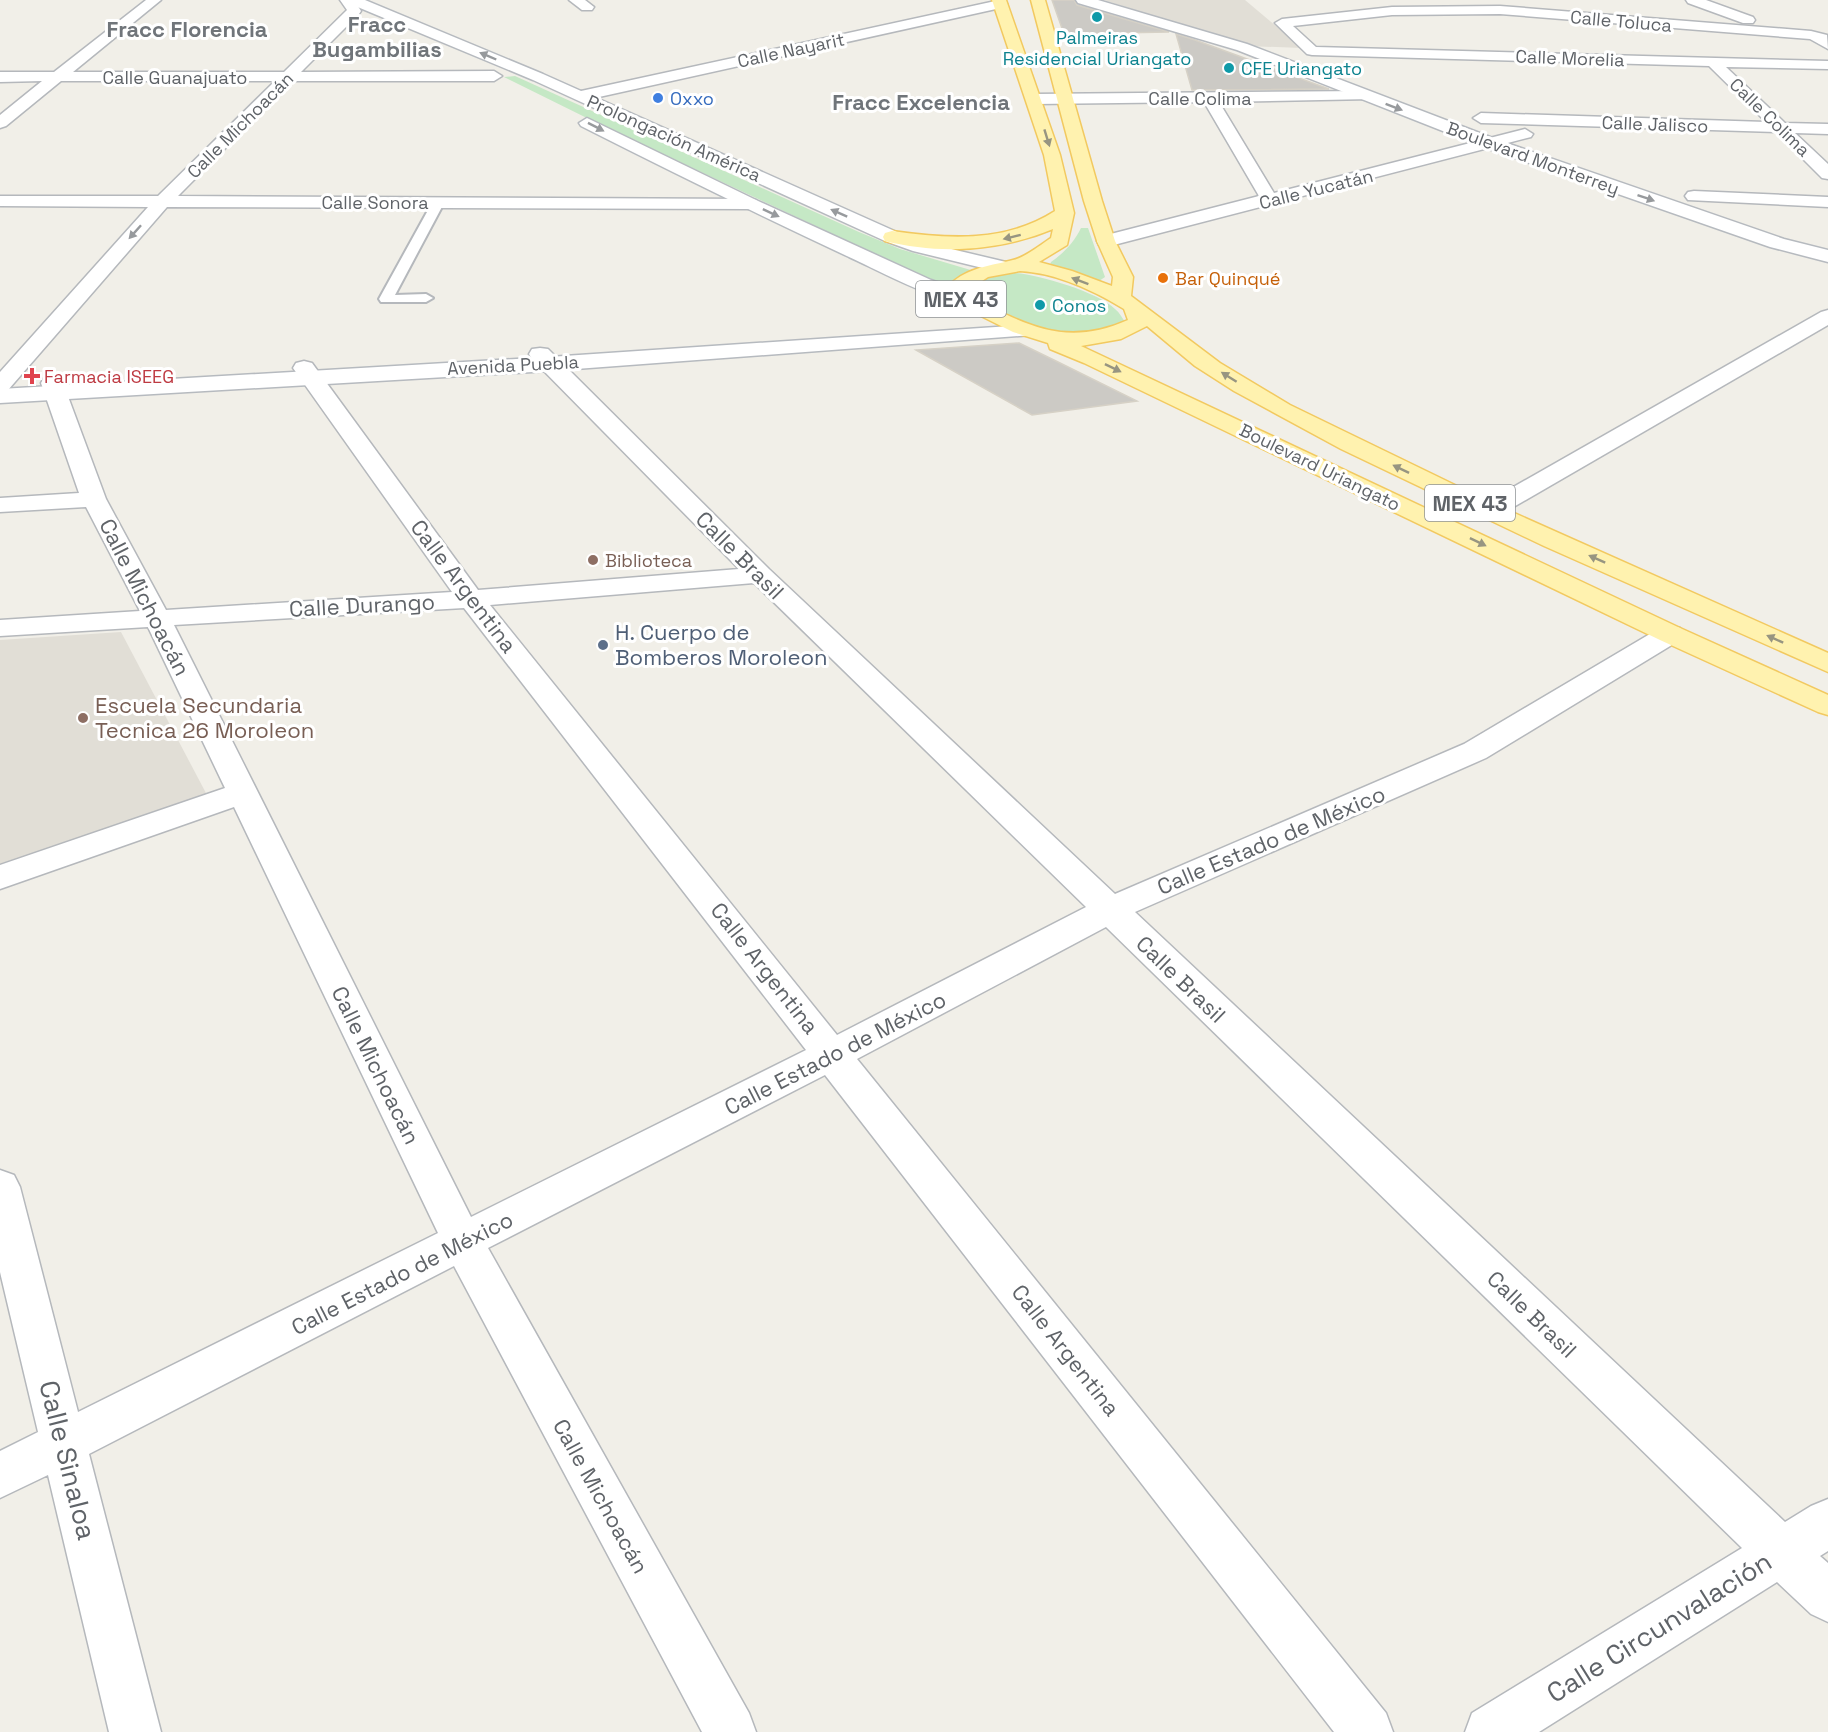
<svg xmlns="http://www.w3.org/2000/svg" width="1828" height="1732" font-family="'Space Grotesk',sans-serif">
<rect width="100%" height="100%" fill="#f1efe8"/>
<g fill="#e1ded6">
<path d="M1104 0H1245L1302 48 1247 46Z"/>
<path d="M121 632 207 795 0 864V640Z"/>
</g>
<g fill="#c5e8c5">
<path d="M515 76 859 232 900 249 974 271 943 286 603 126 504 77Z"/>
<path d="M1081 228H1088L1105 277 1099 281 1050 265 1051 262C1063 254 1075 241 1081 228Z"/>
<path d="M1015 273C1039 275 1098 292 1115 309 1120 313 1123 319 1126 324L1110 334 1044 335 983 304C958 278 997 275 1015 273Z"/>
</g>
<g fill="#cccac5" stroke="#d6d1c6" stroke-width="1.5">
<path d="M1052 0H1074L1077 5 1169 32 1064 34Z"/>
<path d="M1176 34 1195 40 1329 89 1192 90Z"/>
<path d="M1019 343 1058 362 1137 401 1032 415 916 350Z"/>
</g>
<g fill="none" stroke-linecap="round" stroke-linejoin="round">
<defs>
<path id="lane" d="M438 199 444 203 395 295 426 294 433 298 426 302H381L379 299 432 203Z"/>
<g id="street">
<path d="M146 0H161L73 72H284L347 10 340 0H354L361 11 359 14 301 72 494 71 502 76 494 81H292L178 196 750 199 756 200 759 204 756 208 750 209 167 207 8 390 0 392V372L148 207 0 206V196H158L275 81H61L6 126 0 128V115L42 81 0 82V72H54Z"/>
<path d="M569 0H585L594 7 592 10H582Z"/>
<path d="M1000 0 1007 4 1005 7 581 101 573 96 581 91Z"/>
<path d="M1686 0H1706L1753 17 1755 20 1753 23H1743L1688 3Z"/>
<path d="M1500 6 1811 31 1827 35 1828 49 1810 39 1500 14 1392 15 1293 26 1316 47 1828 61V69L1726 67 1785 123 1828 124V134L1795 133 1828 164V179L1822 178 1776 132 1481 123 1473 118 1481 113 1766 122 1709 66 1312 55 1307 54 1275 23 1282 19 1392 7Z"/>
<path d="M1366 91 1374 96 1372 99 1219 102 1274 193 1525 129 1533 134 1531 137 1106 247 1099 245 1097 241 1099 237 1259 196 1204 102 1035 104 1027 99 1035 94Z"/>
<path d="M1694 191 1828 197V207L1688 200 1685 196 1688 192Z"/>
<path d="M1828 310V325L1498 516 1489 518 1480 516 1477 511 1480 506 1821 312Z"/>
<path d="M540 348 548 349 769 569 1115 894 1464 744 1660 628 1670 626 1680 628 1684 634 1680 640 1486 758 1135 912 1785 1522 1811 1506 1828 1499V1551L1820 1556 1828 1563V1622L1811 1614 1777 1582 1539 1732H1465L1472 1713 1742 1548 1106 927 857 1059 1386 1713 1393 1732H1334L825 1075 488 1248 749 1713 756 1732H702L454 1266 89 1454 161 1732H109L48 1475 0 1498V1451L38 1432 0 1272V1170L14 1175 20 1187 78 1412 438 1233 234 807 0 889V865L225 788 148 627 0 636V620L140 611 86 507 0 512V498L79 493 41 383 44 378 52 376 60 378 63 383 106 499 166 610 452 592 293 368 296 363 304 361 312 363 478 590 739 569 532 359 529 354 532 349ZM754 583 1086 907 837 1035 490 605ZM464 608 806 1050 471 1217 174 625Z"/>
</g>
<g id="secondary">
<path d="M346 0H365L543 74 899 233 926 243 1006 262 1009 266 1006 270 999 272 913 251 885 241 533 80 348 3Z"/>
<path d="M1076 0H1098L1247 44 1498 140 1784 239 1828 250V262L1770 247 1486 148 1237 50 1078 3Z"/>
<path d="M587 118 756 200 931 280 959 290 962 294 959 298C938 304 872 267 849 257 759 215 670 171 581 126L579 123Z"/>
<path d="M1026 325 1033 327 1036 331 1033 335 549 371 0 403V389L549 357Z"/>
</g>
<path id="primary" d="M992 0H1006L1060 155 1074 213 1067 245 1039 262 1072 271 1112 286 1113 277 1097 241 1084 201 1031 0H1045L1102 201 1115 241 1133 277 1131 296 1220 363 1290 405 1494 504 1828 653V672L1544 546 1341 449 1234 391 1195 366 1147 326 1121 339 1081 346 1680 628 1828 695V715L1818 712 1660 640 1084 363 1050 349 1048 343 1013 332 945 298 942 294C960 268 986 267 1013 260 1026 257 1040 245 1051 238L1053 229C1001 251 940 255 885 241L883 237 885 233 892 231C949 239 1005 243 1055 211L1044 155ZM1020 271C1056 273 1093 290 1124 309L1128 320C1063 349 1022 323 964 293L988 277Z"/>
</defs>
<use href="#lane" stroke="#b5b8bc" stroke-width="4"/>
<use href="#street" stroke="#b5b8bc" stroke-width="3"/>
<use href="#secondary" stroke="#b6babf" stroke-width="3"/>
<use href="#primary" stroke="#f2c960" stroke-width="3"/>
<use href="#lane" fill="#fff" fill-rule="evenodd"/>
<use href="#street" fill="#fff" fill-rule="evenodd"/>
<use href="#secondary" fill="#fff" fill-rule="evenodd"/>
<use href="#primary" fill="#fff2af" fill-rule="evenodd"/>
</g>
<defs><path id="oneway-solid" d="M-6-.8H1V-3.2L6.5 0L1 3.2V.8H-6Z" transform="scale(1.5)"/></defs>
<g fill="#979a9d">
<use href="#oneway-solid" transform="translate(488 56) rotate(-157)"/>
<use href="#oneway-solid" transform="translate(1394 107) rotate(21)"/>
<use href="#oneway-solid" transform="translate(596 127) rotate(27)"/>
<use href="#oneway-solid" transform="translate(1646 198) rotate(19)"/>
<use href="#oneway-solid" transform="translate(771 213) rotate(25)"/>
<use href="#oneway-solid" transform="translate(839 213) rotate(-156)"/>
<use href="#oneway-solid" transform="translate(135 232) rotate(132)"/>
</g>
<g fill="#979581">
<use href="#oneway-solid" transform="translate(1047 138) rotate(73)"/>
<use href="#oneway-solid" transform="translate(1012 237) rotate(166)"/>
<use href="#oneway-solid" transform="translate(1080 281) rotate(-159)"/>
<use href="#oneway-solid" transform="translate(1113 368) rotate(26)"/>
<use href="#oneway-solid" transform="translate(1229 377) rotate(-148)"/>
<use href="#oneway-solid" transform="translate(1401 469) rotate(-154)"/>
<use href="#oneway-solid" transform="translate(1478 542) rotate(26)"/>
<use href="#oneway-solid" transform="translate(1597 559) rotate(-156)"/>
<use href="#oneway-solid" transform="translate(1775 639) rotate(-156)"/>
</g>
<g fill="#0f9aa8" stroke="#fff" stroke-width="2">
<circle cx="1097" cy="17" r="6"/>
<circle cx="1229" cy="68" r="6"/>
<circle cx="1040" cy="305" r="6"/>
</g>
<circle fill="#3f7fe0" stroke="#fff" stroke-width="2" cx="658" cy="98" r="6"/>
<circle fill="#e8710a" stroke="#fff" stroke-width="2" cx="1163" cy="278" r="6"/>
<path fill="#e0444e" stroke="#fff" stroke-width="2" d="M29 367h6v6h6v6h-6v6h-6v-6h-6v-6h6z"/>
<g fill="#8d6e63" stroke="#fff" stroke-width="2">
<circle cx="593" cy="560" r="6"/>
<circle cx="83" cy="718" r="6"/>
</g>
<circle fill="#5c6f8a" stroke="#fff" stroke-width="2" cx="603" cy="645" r="6"/>
<g text-anchor="middle" dominant-baseline="central" stroke-width="6" stroke-linejoin="round" paint-order="stroke">
<g font-size="18" fill="#5f6368" stroke="#fff">
<text transform="translate(1621 21) rotate(5)">Calle Toluca</text>
<text transform="translate(791 50) rotate(-12)">Calle Nayarit</text>
<text transform="translate(1570 58) rotate(2)">Calle Morelia</text>
<text x="175" y="77">Calle Guanajuato</text>
<text x="1200" y="98">Calle Colima</text>
<text transform="translate(1770 117) rotate(44)">Calle Colima</text>
<text transform="translate(1655 124) rotate(2)">Calle Jalisco</text>
<text transform="translate(240 125) rotate(-45)">Calle Michoacán</text>
<text transform="translate(674 138) rotate(24)">Prolongación América</text>
<text transform="translate(1533 158) rotate(20)">Boulevard Monterrey</text>
<text transform="translate(1316 189) rotate(-14)">Calle Yucatán</text>
<text x="375" y="202">Calle Sonora</text>
<text transform="translate(513 365) rotate(-3)">Avenida Puebla</text>
<text transform="translate(1320 467) rotate(26)">Boulevard Uriangato</text>
</g>
<g font-size="18" fill="#0d838f" stroke="#fff" text-anchor="start">
<text x="1097" y="37" text-anchor="middle">Palmeiras<tspan x="1097" dy="21">Residencial Uriangato</tspan></text>
<text x="1241" y="68">CFE Uriangato</text>
<text x="1052" y="305">Conos</text>
</g>
<g font-size="18" fill="#366cbe" stroke="#fff" text-anchor="start">
<text x="670" y="98">Oxxo</text>
</g>
<g font-size="18" fill="#c56008" stroke="#fff" text-anchor="start">
<text x="1175" y="278">Bar Quinqué</text>
</g>
<g font-size="18" fill="#be3a42" stroke="#fff" text-anchor="start">
<text x="44" y="376">Farmacia ISEEG</text>
</g>
<g font-size="18" fill="#785e54" stroke="#fff" text-anchor="start">
<text x="605" y="560">Biblioteca</text>
</g>
<g fill="#fff" stroke="#8f9295" stroke-width="1.5">
<rect x="916" y="281" width="90" height="36" rx="4.5"/>
<rect x="1425" y="485" width="90" height="36" rx="4.5"/>
</g>
<g font-size="21" font-weight="bold" fill="#5f6368">
<text x="961" y="299">MEX 43</text>
<text x="1470" y="503">MEX 43</text>
</g>
<g font-size="22" font-weight="bold" fill="#70757a" stroke="#fff">
<text x="377" y="24">Fracc<tspan x="377" dy="25">Bugambilias</tspan></text>
<text x="187" y="29">Fracc Florencia</text>
<text x="921" y="102">Fracc Excelencia</text>
</g>
<g font-size="22" fill="#5f6368" stroke="#fff">
<text transform="translate(740 555) rotate(45)">Calle Brasil</text>
<text transform="translate(464 586) rotate(53)">Calle Argentina</text>
<text transform="translate(145 597) rotate(63)">Calle Michoacán</text>
<text transform="translate(362 605) rotate(-3)">Calle Durango</text>
<text transform="translate(1271 840) rotate(-23)">Calle Estado de México</text>
<text transform="translate(765 968) rotate(52)">Calle Argentina</text>
<text transform="translate(1181 979) rotate(44)">Calle Brasil</text>
<text transform="translate(835 1053) rotate(-27)">Calle Estado de México</text>
<text transform="translate(376 1065) rotate(64)">Calle Michoacán</text>
<text transform="translate(402 1273) rotate(-27)">Calle Estado de México</text>
<text transform="translate(1532 1314) rotate(44)">Calle Brasil</text>
<text transform="translate(1066 1350) rotate(52)">Calle Argentina</text>
<text transform="translate(601 1496) rotate(61)">Calle Michoacán</text>
</g>
<g font-size="22" fill="#4e5e75" stroke="#fff" text-anchor="start">
<text x="615" y="632">H. Cuerpo de<tspan x="615" dy="25">Bomberos Moroleon</tspan></text>
</g>
<g font-size="22" fill="#785e54" stroke="#fff" text-anchor="start">
<text x="95" y="705">Escuela Secundaria<tspan x="95" dy="25">Tecnica 26 Moroleon</tspan></text>
</g>
<g font-size="27" fill="#5f6368" stroke="#fff">
<text transform="translate(68 1460) rotate(76)">Calle Sinaloa</text>
<text transform="translate(1659 1627) rotate(-32)">Calle Circunvalación</text>
</g>
</g>
</svg>
